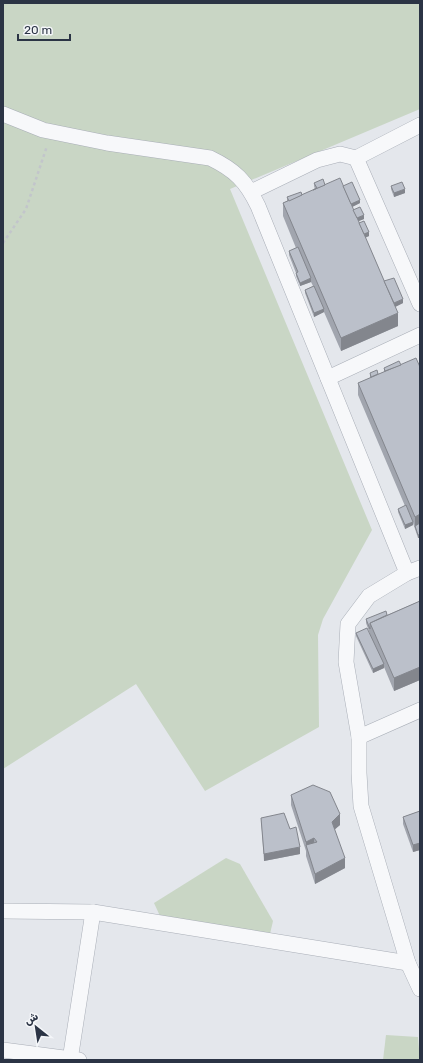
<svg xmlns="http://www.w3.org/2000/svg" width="423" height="1063" font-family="Rubik,Vazirmatn,sans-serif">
<rect width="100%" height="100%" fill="#e4e7ec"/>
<g fill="#c9d6c5">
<path d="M3 3H420V109L230 189 372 530 323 619 318 635 319 727 205 791 136 684 3 769Z"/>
<path d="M226 858 240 864 273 921 270 934 160 916 154 903Z"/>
<path d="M386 1035 418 1037 420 1060H383Z"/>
</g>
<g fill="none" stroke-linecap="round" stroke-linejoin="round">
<defs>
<g id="minor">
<path d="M3 114 43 130 107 143 210 158C235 170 246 181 258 206L407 573"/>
<path d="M356 158 420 304"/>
<path d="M251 192 317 160 340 154 356 158 420 125"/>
<path d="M328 378 420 335"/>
<path d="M420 568 407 573 369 596 348 624 346 662 359 737V773L361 806 408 963 420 989"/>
<path d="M359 737 420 710"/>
<path d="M3 911 93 912 408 963"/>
<path d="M3 1050 79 1060"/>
<path d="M70 1060 93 912"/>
</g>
</defs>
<use href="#minor" stroke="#a9aeb7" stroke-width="16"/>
<path stroke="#c2c5cb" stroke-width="2.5" stroke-dasharray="3 3" stroke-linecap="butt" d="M3 243 26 209 47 146"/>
<use href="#minor" stroke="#f7f8fa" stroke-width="15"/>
</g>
<g fill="#a1a5ae">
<path d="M314 183 325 185 343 186 360 203 352 207 353 210 364 219 358 221 369 236 365 238 384 281 403 303 395 307 398 326 341 351 324 312 314 317 305 293V290L313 286 311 282 300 286 296 276V273L289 255V251L296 248 283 216V203L287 201V197L302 195 315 189 314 186Z"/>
<path d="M391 186 405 193 394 197 391 189Z"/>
<path d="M401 365 420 367 418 538 413 523V525L405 529 398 512V509L405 506 358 395V383L370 378V373L378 374 384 372V368Z"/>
<path d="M420 601V680L394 691 384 667V668L373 673 356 636V633L370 634 366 623V619L387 615Z"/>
<path d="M291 795 340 825 334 829 345 868 315 884 306 856V851L291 805Z"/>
<path d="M420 811V850L413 852 403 824V817Z"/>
<path d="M261 818 290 829 300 854 264 861Z"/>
</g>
<g fill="#83868d">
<path d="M405 189V193L394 197V193Z"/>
<path d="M360 200V203L348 209V205Z"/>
<path d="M364 215V219L354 223V219Z"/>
<path d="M369 232V236L361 239V235Z"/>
<path d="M311 278V282L300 286V283Z"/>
<path d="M403 299V303L391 309V305Z"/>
<path d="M324 309V312L314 317V313Z"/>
<path d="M398 313V326L341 351V338Z"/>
<path d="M420 514V527H415V517Z"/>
<path d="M413 522V525L405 529V525Z"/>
<path d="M420 534V538H418V535Z"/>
<path d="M384 664V668L373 673V669Z"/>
<path d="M420 667V680L394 691V678Z"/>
<path d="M340 814V825L332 832V822Z"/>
<path d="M314 838V848L306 847V842Z"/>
<path d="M420 843V850L413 852V845Z"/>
<path d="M300 847V854L264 861V854Z"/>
<path d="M345 858V868L315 884V874Z"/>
</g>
<g fill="#bbc0ca" stroke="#83868d">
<path d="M340 178 398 313 341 338 283 203Z"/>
<path d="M323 179 325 185 313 190 317 188 314 183Z"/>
<path d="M352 182 360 200 351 204 343 186Z"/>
<path d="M402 182 405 189 394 193 391 186Z"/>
<path d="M301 192 302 195 289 201 287 197Z"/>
<path d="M360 207 364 215 357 218 353 210Z"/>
<path d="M364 221 369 232 364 234 359 223Z"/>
<path d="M298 247 311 278 300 283 296 273 298 272 289 251Z"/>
<path d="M394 278 403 299 394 303 384 281Z"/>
<path d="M314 286 324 309 314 313 305 290Z"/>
<path d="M416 358 420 367V514L415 517 358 383Z"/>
<path d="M399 361 401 365 385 371 384 368Z"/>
<path d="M377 370 378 374 371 377 370 373Z"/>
<path d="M406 505 413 522 405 525 398 509Z"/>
<path d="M420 523V534L418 535 415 526Z"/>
<path d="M420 601V667L394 678 370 623Z"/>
<path d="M386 611 387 615 370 623V629L366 619Z"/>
<path d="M367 628 384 664 373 669 356 633Z"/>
<path d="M313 785 330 792 340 814 332 822 345 858 315 874 306 845 317 842 314 838 306 842 291 795Z"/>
<path d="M420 811V843L413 845 403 817Z"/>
<path d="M284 813 290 829 296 827 300 847 264 854 261 818Z"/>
</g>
<rect width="423" height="1063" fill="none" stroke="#2b3445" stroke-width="8"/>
<g transform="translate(36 1027) rotate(330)" stroke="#f4f6f9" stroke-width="3" paint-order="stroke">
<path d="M0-3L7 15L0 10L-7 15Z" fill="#2b3445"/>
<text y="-6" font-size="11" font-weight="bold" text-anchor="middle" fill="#2b3445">ش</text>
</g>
<path d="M18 34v6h52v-6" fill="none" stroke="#2b3445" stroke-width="2"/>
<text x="24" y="34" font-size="12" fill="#2b3445" stroke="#f4f6f9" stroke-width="3" paint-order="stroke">20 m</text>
</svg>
